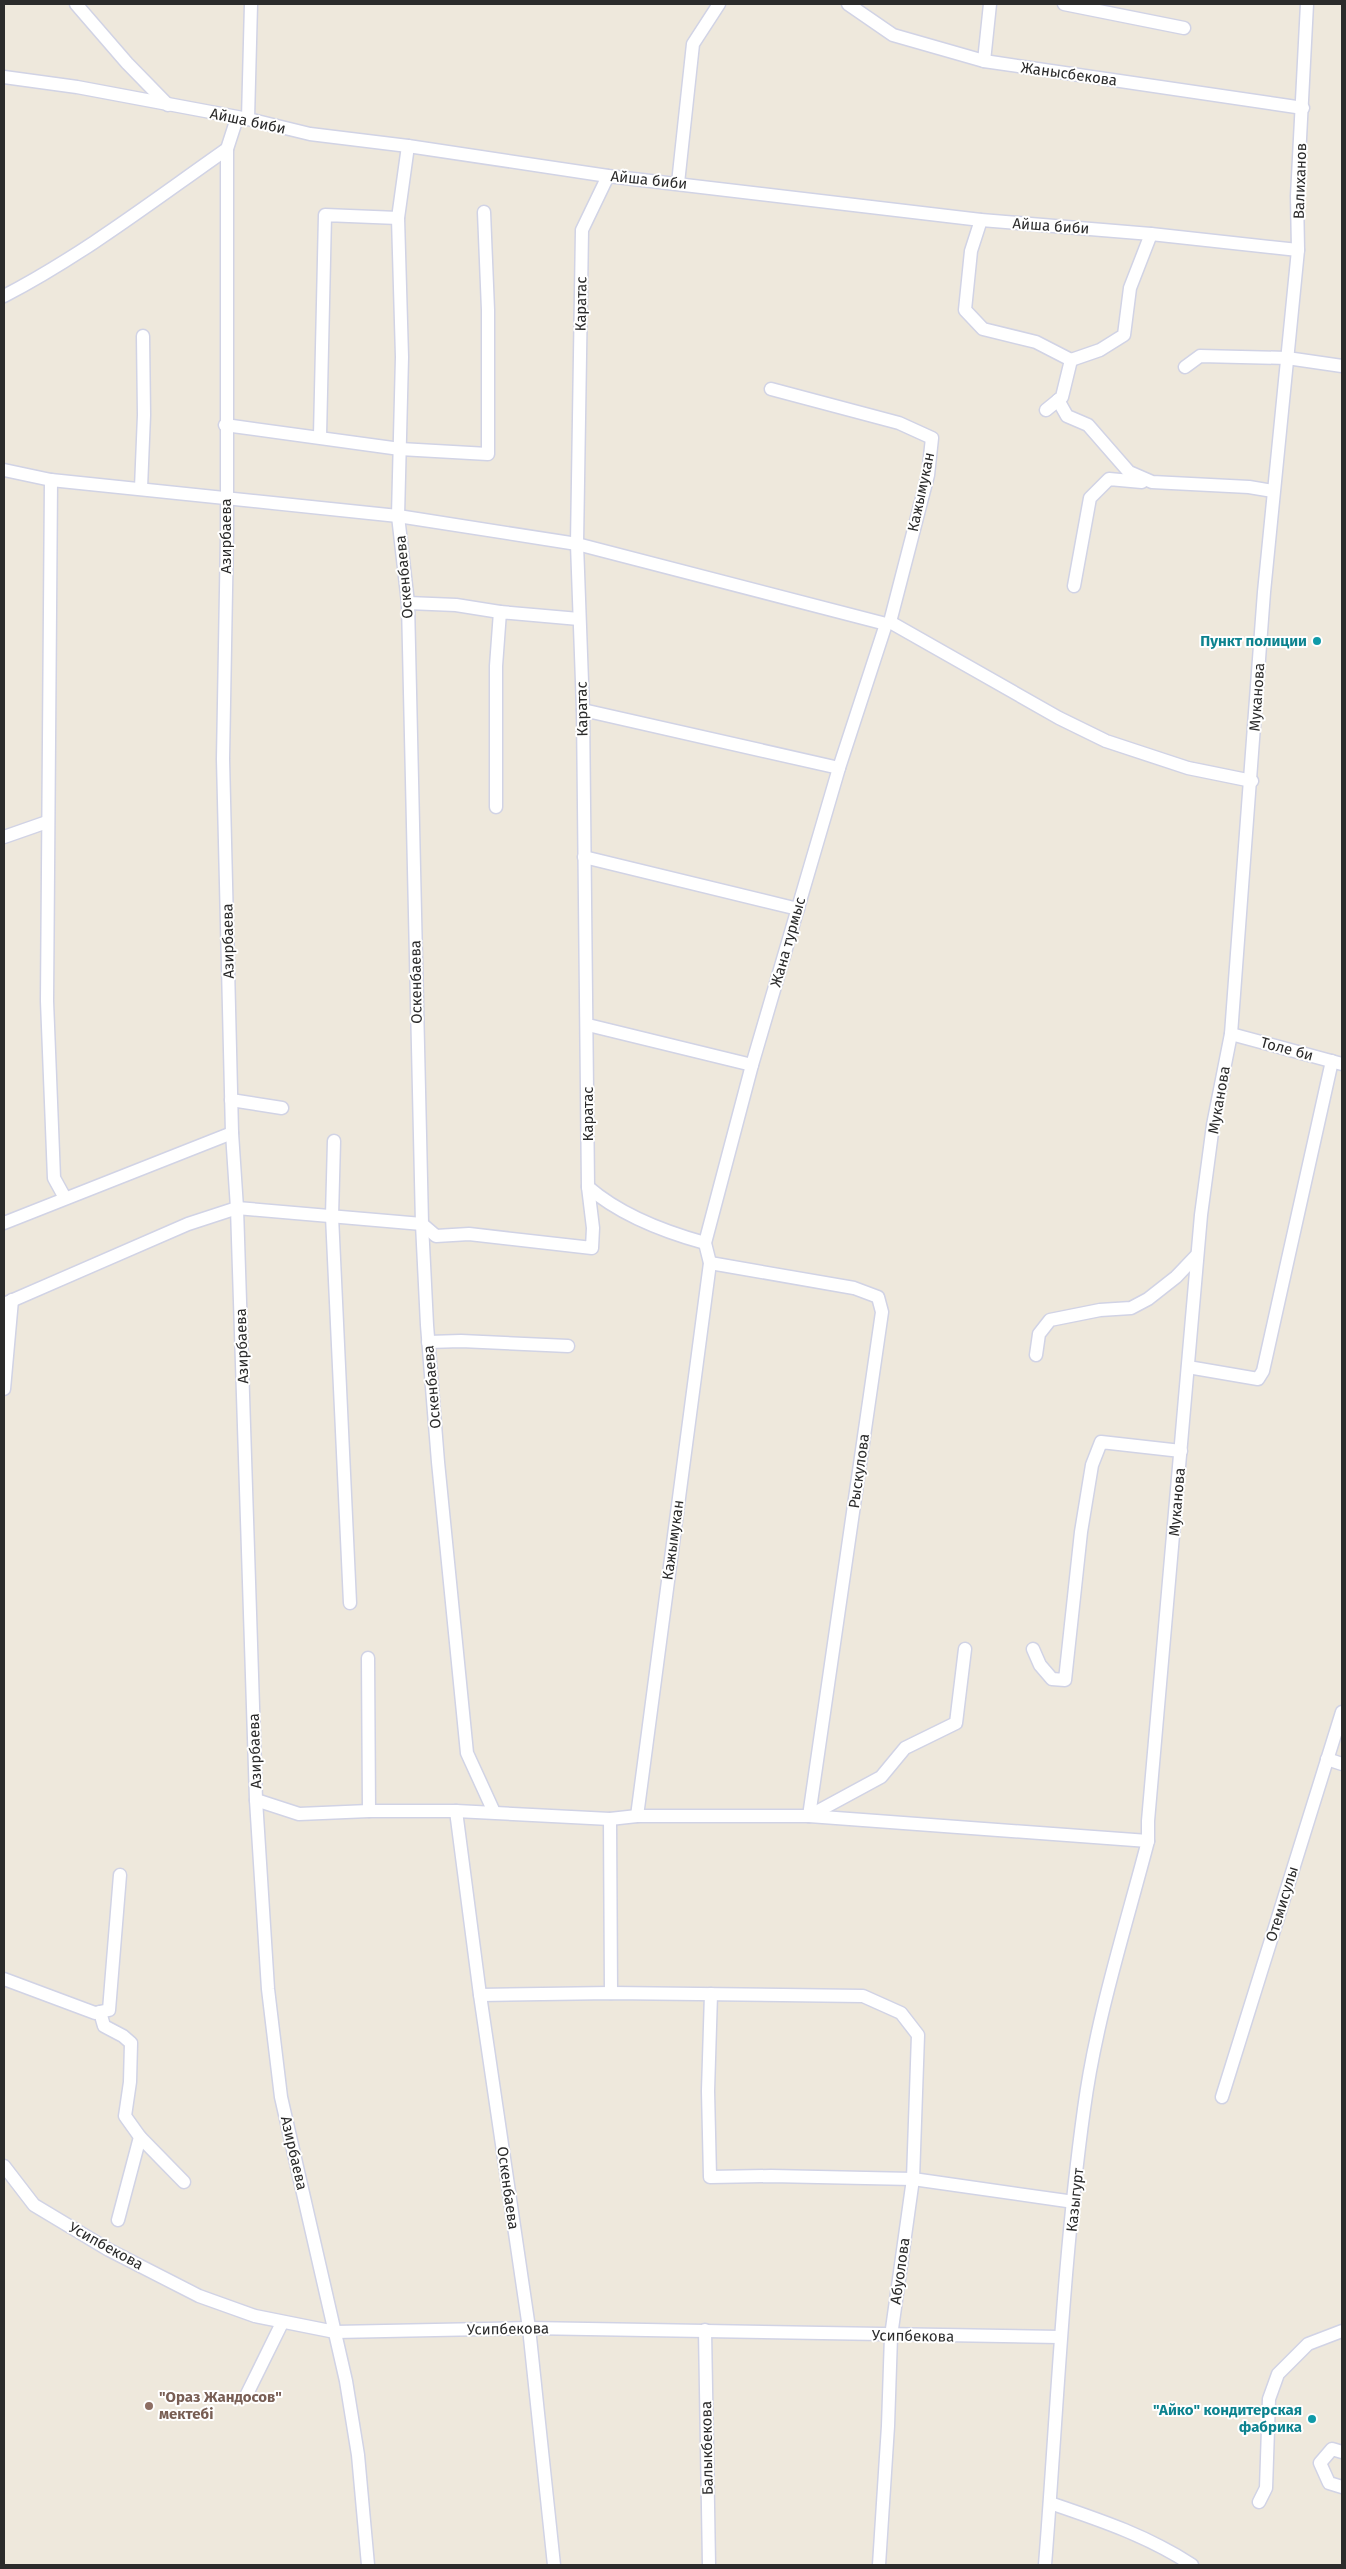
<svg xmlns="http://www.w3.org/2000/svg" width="1346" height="2569" font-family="'Fira Sans',sans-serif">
<rect width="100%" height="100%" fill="#eee8dc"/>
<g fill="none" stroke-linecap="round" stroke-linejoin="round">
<defs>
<g id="minor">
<path d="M76 4 127 63 168 105"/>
<path d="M848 4 893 35 984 61 1303 108"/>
<path d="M1064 4 1184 28"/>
<path d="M984 61 990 4"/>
<path d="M4 77 77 87 248 119 310 134 408 146 608 176 981 220 1151 234 1298 250"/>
<path d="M237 118 227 149V534L223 759 232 1133 237 1208 256 1800 268 1989 281 2097 346 2381 358 2455 368 2565"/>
<path d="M248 119 251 4"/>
<path d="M408 146 398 218 402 357 398 516 408 603 422 1224 427 1325 438 1462 467 1753 494 1812"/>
<path d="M678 183 693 44 719 4"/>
<path d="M981 220 971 251 965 310 983 329 1036 342 1071 360 1062 397 1046 410"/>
<path d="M4 296C83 255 154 200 227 149"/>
<path d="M1071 360 1100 350 1124 335 1130 288 1151 234"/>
<path d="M1185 367 1200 356 1287 358 1342 366"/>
<path d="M771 389 899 423 932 438 928 475 890 622"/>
<path d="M1058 400 1067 416 1088 425 1129 472 1152 482 1249 487 1273 491"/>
<path d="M225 425 400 449 488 454V310L484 212"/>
<path d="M320 436 325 215 398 218"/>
<path d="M4 470 51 480 398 516 577 544 886 624 890 622 1059 718 1106 741 1188 768 1252 781"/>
<path d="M51 480 47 1001 54 1178 65 1198"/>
<path d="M141 488 144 415 143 336"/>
<path d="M1074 586 1090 498 1109 479 1142 482"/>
<path d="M408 603 456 605 500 612"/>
<path d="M583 710 839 768"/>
<path d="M496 807V666L500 612 579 619"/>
<path d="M4 837 47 822"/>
<path d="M584 857 798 909"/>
<path d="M588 1025 752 1065"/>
<path d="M1231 1034 1342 1064"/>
<path d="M231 1100 282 1108"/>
<path d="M334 1141 332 1216 350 1603"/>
<path d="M588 1187C619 1214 665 1232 705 1243"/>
<path d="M4 1223 232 1133"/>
<path d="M710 1263 854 1288 878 1297 882 1312 809 1816"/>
<path d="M4 1304 188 1224 237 1208 422 1224 436 1236 469 1234 592 1248 593 1228 588 1187 583 710 577 544 582 230 608 176"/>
<path d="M428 1342 461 1341 568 1346"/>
<path d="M1036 1355 1039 1334 1050 1320 1100 1310 1131 1308 1148 1299 1176 1277 1197 1255"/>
<path d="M1188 1367 1258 1379 1263 1371 1332 1061"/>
<path d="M4 1389 12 1300"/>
<path d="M1033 1649 1040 1665 1052 1679 1065 1680 1081 1532 1092 1465 1101 1442 1181 1451"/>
<path d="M368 1658 369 1811"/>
<path d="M1327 1759 1342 1764"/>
<path d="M256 1800 299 1814 369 1811H456L610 1819 637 1816H809L1148 1841"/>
<path d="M456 1811 480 1995 529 2328 554 2565"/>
<path d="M637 1816 710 1263 705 1243 752 1065 839 768 886 624"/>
<path d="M809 1816 881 1777 905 1748 956 1723 965 1649"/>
<path d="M610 1819 611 1993"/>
<path d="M4 1979 95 2013 109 2010 120 1875"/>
<path d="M711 1994 708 2091 710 2177 771 2176 913 2179 1074 2202"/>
<path d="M480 1995 611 1993 863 1996 901 2013 918 2035 913 2179 891 2336 888 2426 879 2565"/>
<path d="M100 2012 104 2026 123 2036 131 2043 130 2082 125 2116 140 2137 118 2220"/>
<path d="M1222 2097 1342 1712"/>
<path d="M140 2137 184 2182"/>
<path d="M4 2166 34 2205 109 2250 199 2296 255 2316 335 2332 529 2328 1060 2337"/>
<path d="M705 2330 709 2565"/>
<path d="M247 2394 282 2323"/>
<path d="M1342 2452 1332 2449 1320 2463 1329 2483 1342 2487"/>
<path d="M1259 2502 1266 2488 1269 2399 1278 2374 1308 2344 1342 2331"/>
<path d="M1050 2503C1100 2520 1148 2536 1192 2565"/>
<path d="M1045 2565C1057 2413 1063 2260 1084 2109 1096 2019 1125 1929 1148 1841V1821L1201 1215 1213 1125 1231 1034 1264 592 1298 250 1297 196 1307 4"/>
</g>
</defs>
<use href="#minor" stroke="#d1d3e5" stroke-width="15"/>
<use href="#minor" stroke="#fff" stroke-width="12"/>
</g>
<g fill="#0f9aa8" stroke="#fff" stroke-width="2">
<circle cx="1317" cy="641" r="5"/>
<circle cx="1312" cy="2419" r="5"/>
</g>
<circle fill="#8d6e63" stroke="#fff" stroke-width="2" cx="149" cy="2406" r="5"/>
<g text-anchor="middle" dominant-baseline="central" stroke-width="4" stroke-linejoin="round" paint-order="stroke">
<g font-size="15" fill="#2b2b2b" stroke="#fff">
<text transform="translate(1069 74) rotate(8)">Жанысбекова</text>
<text transform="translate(248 121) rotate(12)">Айша биби</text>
<text transform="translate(649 180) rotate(6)">Айша биби</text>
<text transform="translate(1300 181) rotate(-88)">Валиханов</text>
<text transform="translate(1051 226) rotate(4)">Айша биби</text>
<text transform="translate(581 304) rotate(-89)">Каратас</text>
<text transform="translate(921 492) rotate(-78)">Кажымукан</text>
<text transform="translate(226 536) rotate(-90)">Азирбаева</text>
<text transform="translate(404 577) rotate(-95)">Оскенбаева</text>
<text transform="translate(1257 697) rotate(-86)">Муканова</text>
<text transform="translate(582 709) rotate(-91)">Каратас</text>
<text transform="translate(228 941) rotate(-91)">Азирбаева</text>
<text transform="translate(788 942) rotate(-74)">Жана турмыс</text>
<text transform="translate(416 982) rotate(-91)">Оскенбаева</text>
<text transform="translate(1287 1049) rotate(15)">Толе би</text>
<text transform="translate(1219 1100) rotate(-80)">Муканова</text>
<text transform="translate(588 1114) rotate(-90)">Каратас</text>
<text transform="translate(242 1346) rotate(-92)">Азирбаева</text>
<text transform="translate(432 1387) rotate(-95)">Оскенбаева</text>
<text transform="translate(859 1471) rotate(-82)">Рыскулова</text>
<text transform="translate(1177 1502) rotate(-85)">Муканова</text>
<text transform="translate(673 1540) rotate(-82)">Кажымукан</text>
<text transform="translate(255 1751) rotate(-92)">Азирбаева</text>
<text transform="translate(1282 1904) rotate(-73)">Отемисулы</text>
<text transform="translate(294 2153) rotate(77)">Азирбаева</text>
<text transform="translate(508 2188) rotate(82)">Оскенбаева</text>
<text transform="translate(1075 2200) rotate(-84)">Казыгурт</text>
<text transform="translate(106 2246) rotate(29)">Усипбекова</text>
<text transform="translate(900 2271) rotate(-82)">Абуолова</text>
<text transform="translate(508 2329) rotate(-1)">Усипбекова</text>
<text transform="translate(913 2336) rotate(1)">Усипбекова</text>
<text transform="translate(707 2448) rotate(-91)">Балыкбекова</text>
</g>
<g font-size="15" font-weight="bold" fill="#0d838f" stroke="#fff" text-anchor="end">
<text x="1307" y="641">Пункт полиции</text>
<text x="1302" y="2410">"Айко" кондитерская<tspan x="1302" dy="17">фабрика</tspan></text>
</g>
<g font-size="15" font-weight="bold" fill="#785e54" stroke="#fff" text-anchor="start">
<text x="159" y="2397">"Ораз Жандосов"<tspan x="159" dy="17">мектебі</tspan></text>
</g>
</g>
<rect width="1346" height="2569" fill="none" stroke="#2b2b2b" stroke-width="10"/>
</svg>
